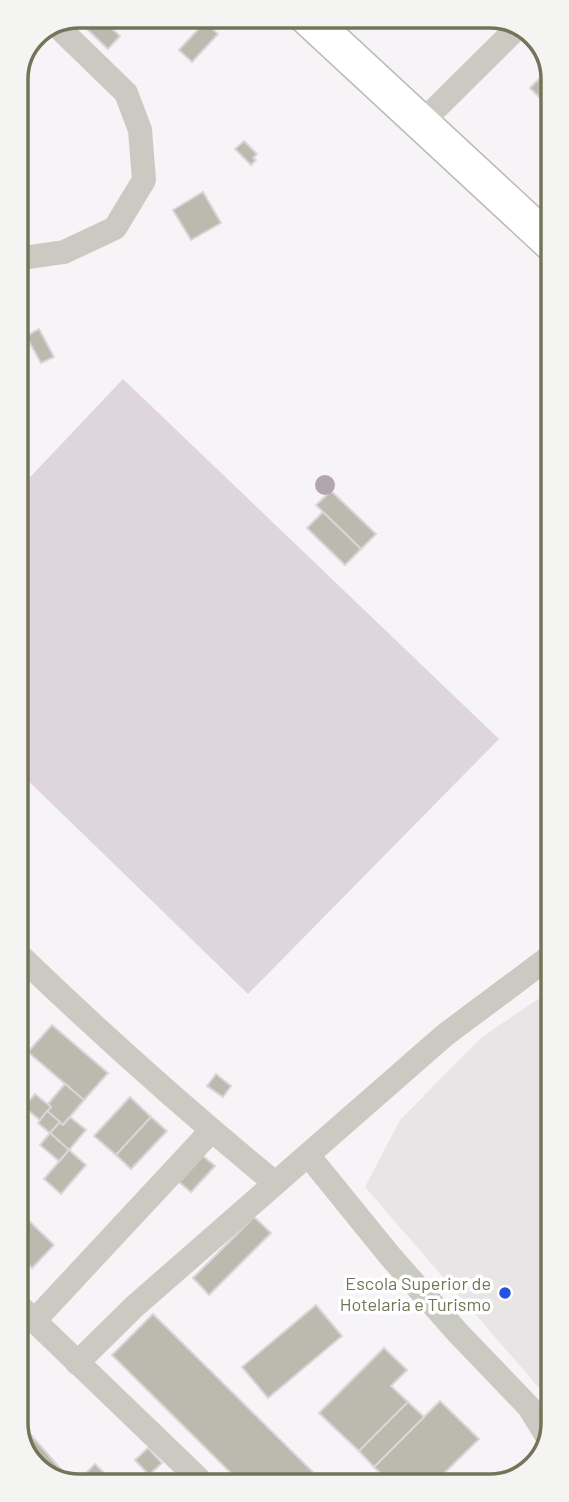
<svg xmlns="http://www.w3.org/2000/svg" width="569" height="1502" font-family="Barlow,sans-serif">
<rect width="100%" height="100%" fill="#f6f4f7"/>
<path fill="#e7e5e5" d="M553 989V1404L365 1187 400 1120 482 1037Z"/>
<path fill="#dfd5dd" d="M123 379 499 739 248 994 17 770V491Z"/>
<g fill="#bcbaae" stroke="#d8d6d9" stroke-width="2">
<path d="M98 16 120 36 108 49 86 28Z"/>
<path d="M140 16H178L171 23 165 17 154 29Z"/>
<path d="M205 22 218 34 192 62 179 50Z"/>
<path d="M551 67V109L530 88Z"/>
<path d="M244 141 257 154 253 158 256 160 251 165 235 149Z"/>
<path d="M203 192 221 223 191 240 173 210Z"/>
<path d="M39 329 54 357 41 363 26 336Z"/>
<path d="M331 491 376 534 361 549 316 505Z"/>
<path d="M323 512 361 549 345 565 307 528Z"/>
<path d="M52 1025 108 1073 84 1100 28 1052Z"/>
<path d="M216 1074 231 1086 223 1097 207 1086Z"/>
<path d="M65 1084 84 1100 63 1125 47 1111 51 1107 48 1104Z"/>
<path d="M35 1094 51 1107 40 1120 24 1107Z"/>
<path d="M130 1097 151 1117 116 1155 94 1136Z"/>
<path d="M47 1111 60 1122 50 1133 38 1123Z"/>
<path d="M70 1117 86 1130 69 1150 50 1133 60 1122 63 1125Z"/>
<path d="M151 1117 167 1131 131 1169 116 1155Z"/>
<path d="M50 1133 69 1150 59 1161 40 1145Z"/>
<path d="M69 1150 86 1165 61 1194 44 1179Z"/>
<path d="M203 1156 215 1166 191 1192 179 1182Z"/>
<path d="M24 1216 54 1245 32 1268 18 1254V1223Z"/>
<path d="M254 1217 271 1233 209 1295 193 1278Z"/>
<path d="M316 1305 342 1336 268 1398 242 1367Z"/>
<path d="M153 1314 326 1485H243L112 1355Z"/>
<path d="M384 1348 407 1370 391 1386 408 1402 359 1451 319 1413Z"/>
<path d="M440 1401 479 1439 433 1484 393 1485 374 1467Z"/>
<path d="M408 1402 424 1417 374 1467 359 1451Z"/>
<path d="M31 1435 65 1474 59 1480 38 1471 21 1444Z"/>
<path d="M148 1448 162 1463 149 1475 135 1460Z"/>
<path d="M95 1464 117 1486H97L85 1474Z"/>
<path d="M85 1474 97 1486 73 1485Z"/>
</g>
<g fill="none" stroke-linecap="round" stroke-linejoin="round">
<defs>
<path id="secondary" d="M306 16 551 243"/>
</defs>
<use href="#secondary" stroke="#bdbdb3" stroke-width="38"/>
<g stroke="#cacac3" stroke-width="24">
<path d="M421 123 519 26"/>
<path d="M16 259 64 252 115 228 144 180 140 130 126 93 56 25"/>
<path d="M17 953C100 1033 186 1110 275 1183"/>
<path d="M308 1155 390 1256 458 1333 529 1407 548 1438"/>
<path d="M18 1305 205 1485"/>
<path d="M35 1320 211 1131"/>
<path d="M77 1363 135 1306 445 1035 552 955"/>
</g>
<use href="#secondary" stroke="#fff" stroke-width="35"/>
</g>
<circle fill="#b3a5af" cx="325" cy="485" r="10"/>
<circle fill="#2550e6" stroke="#fff" stroke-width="2.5" cx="505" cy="1293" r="7"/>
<g text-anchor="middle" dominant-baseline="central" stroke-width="7" stroke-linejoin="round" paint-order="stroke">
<g font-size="18" fill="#747459" stroke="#fff" text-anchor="end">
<text x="491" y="1283">Escola Superior de<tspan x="491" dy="21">Hotelaria e Turismo</tspan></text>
</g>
</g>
<path d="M0 0H569V1502H0ZM79 28H490A51 51 0 0 1 541 79V1423A51 51 0 0 1 490 1474H79A51 51 0 0 1 28 1423V79A51 51 0 0 1 79 28Z" fill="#f4f4f2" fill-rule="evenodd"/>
<path fill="none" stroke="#747459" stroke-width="3.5" d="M79 28H490A51 51 0 0 1 541 79V1423A51 51 0 0 1 490 1474H79A51 51 0 0 1 28 1423V79A51 51 0 0 1 79 28Z"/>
</svg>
